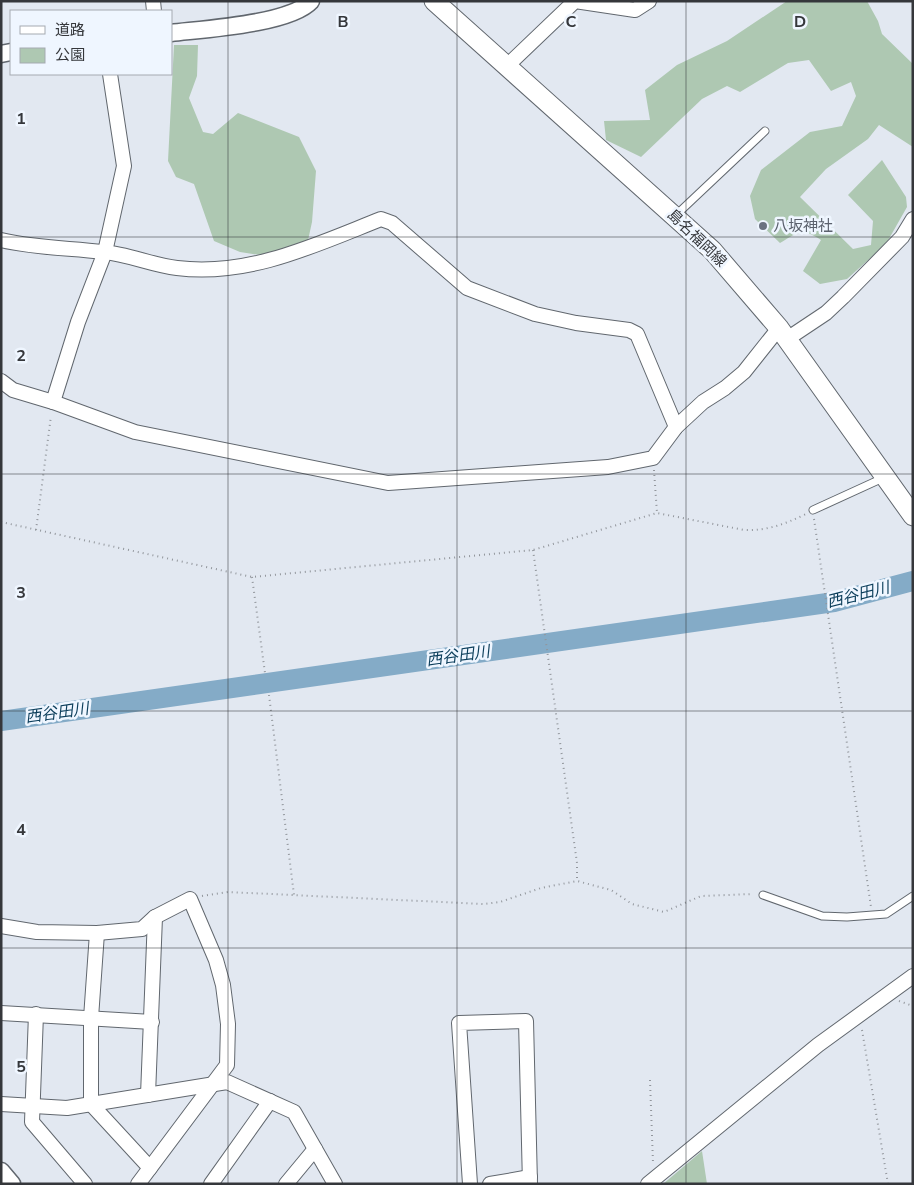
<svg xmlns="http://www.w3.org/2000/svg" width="914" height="1185" font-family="'Nunito Sans','Noto Sans JP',sans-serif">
<rect width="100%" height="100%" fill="#e2e8f1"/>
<g fill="#aec8b2">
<path d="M787 1H867L878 21 882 34 913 64V147L879 125 868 139 826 169 800 197 853 249 871 245 873 221 848 195 882 160 906 197 907 207 886 244 847 279 820 284 803 271 821 240C801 227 799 232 780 243L755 219 750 196 761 170 810 132 842 126 856 96 851 82 831 91 809 60 788 63 740 92 727 86 702 99 641 157 606 140 604 121 650 120 645 90 677 65 727 41Z"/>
<path d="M174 45H198L197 76 189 98 203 132 213 134 238 113 299 137 316 171 312 222 307 245 260 255 240 252 214 241 194 184 176 177 168 161Z"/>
<path d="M702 1151 707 1184H663Z"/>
</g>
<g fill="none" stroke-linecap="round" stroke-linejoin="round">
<path stroke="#84abc7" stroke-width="20" d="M1 721 834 602 913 581"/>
<defs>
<g id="service">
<path d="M675 216 765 131"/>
<path d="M813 510 883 478"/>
<path d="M763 895 822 916 847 917 886 914 913 896"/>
</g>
<g id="minor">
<path d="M153 1 154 11"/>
<path d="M508 65 575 1 635 10 649 1"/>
<path d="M1 240C35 248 69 248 103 252 128 254 152 265 177 268 249 277 315 245 381 219L392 223 467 288 535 314 576 323 629 330 637 334 676 427"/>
<path d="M787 339 826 313 843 297 902 237 913 219"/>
<path d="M1 381 13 390 53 402 135 432 388 483 608 467 653 458 676 427 703 402 725 388 744 372 779 328"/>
<path d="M53 402 78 322 105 252 124 166 110 74"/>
<path d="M1 926 37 932 97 933 142 929 155 917 190 899 216 960 223 985 228 1024 227 1065 138 1184"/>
<path d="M97 933 91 1018V1104L150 1168"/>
<path d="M1 1013 152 1022"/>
<path d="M36 1014 32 1122 85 1184"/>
<path d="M148 1095 155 917"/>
<path d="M1 1104 67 1108 227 1082 294 1112 335 1184"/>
<path d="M211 1184 270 1101"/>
<path d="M286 1184 315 1149"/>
<path d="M470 1184 459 1023 526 1021 530 1184"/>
<path d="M490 1184 530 1177"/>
<path d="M648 1184 818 1045 913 976"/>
</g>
<g id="tertiary">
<path d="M171 33C204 29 290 24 311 1"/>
<path d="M1 54 11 52"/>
<path d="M1 1171 12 1184"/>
</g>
<path id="secondary" d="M434 1 712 250 779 328 913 516"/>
</defs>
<use href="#service" stroke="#61676e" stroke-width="9"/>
<use href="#minor" stroke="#61676e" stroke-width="16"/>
<use href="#tertiary" stroke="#61676e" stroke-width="19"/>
<use href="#secondary" stroke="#61676e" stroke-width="21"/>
<g stroke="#92969c" stroke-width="2" stroke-dasharray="1 4" stroke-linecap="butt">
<path d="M654 470 657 513"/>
<path d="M814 519 871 907"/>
<path d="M1 522 252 577 533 550 657 513 744 530C767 531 785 524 806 514"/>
<path d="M36 530 51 416"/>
<path d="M533 550 577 863V880"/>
<path d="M252 577 265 673"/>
<path d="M269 695 294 895"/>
<path d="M202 896 228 892 484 904 500 902 541 888 577 881 611 890 632 904 664 912 701 896 753 894"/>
<path d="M899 1001 913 1006"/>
<path d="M862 1030 888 1184"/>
<path d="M650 1080 653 1163"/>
</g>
<use href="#service" stroke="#fff" stroke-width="7"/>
<use href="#minor" stroke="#fff" stroke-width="14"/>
<use href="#tertiary" stroke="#fff" stroke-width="16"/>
<use href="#secondary" stroke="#fff" stroke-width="19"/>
</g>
<path fill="none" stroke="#35373b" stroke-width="1" stroke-opacity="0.55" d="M228 1V1184M457 1V1184M686 1V1184M1 237H913M1 474H913M1 711H913M1 948H913"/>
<circle fill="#6b7280" stroke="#eff6ff" stroke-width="2" cx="763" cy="226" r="5"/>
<g text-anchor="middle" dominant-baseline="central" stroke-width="5" stroke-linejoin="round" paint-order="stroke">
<g font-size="15" fill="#5b616d" stroke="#eff6ff" text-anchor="start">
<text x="773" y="226">八坂神社</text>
</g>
<g font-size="15" fill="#35373b" stroke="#eff6ff">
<text transform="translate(697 238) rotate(44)">島名福岡線</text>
</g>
<g font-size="16" font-style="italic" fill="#0c3e5b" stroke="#eff6ff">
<text transform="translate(858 595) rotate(-14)">西谷田川</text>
<text transform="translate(458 656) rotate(-8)">西谷田川</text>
<text transform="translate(57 713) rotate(-8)">西谷田川</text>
</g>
</g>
<g font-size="16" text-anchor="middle" font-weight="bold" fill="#35373b" stroke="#eff6ff" stroke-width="5" stroke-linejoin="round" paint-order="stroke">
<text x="343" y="27">B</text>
<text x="571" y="27">C</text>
<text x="800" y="27">D</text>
<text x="21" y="124">1</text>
<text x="21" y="361">2</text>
<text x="21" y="598">3</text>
<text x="21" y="835">4</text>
<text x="21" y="1072">5</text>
</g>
<rect width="914" height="1185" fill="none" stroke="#35373b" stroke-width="5"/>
<rect x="10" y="10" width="162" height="65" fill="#eff6ff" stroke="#a5aab1"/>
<rect x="20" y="26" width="25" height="8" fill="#ffffff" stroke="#a5aab1"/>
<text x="55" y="35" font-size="15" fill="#35373b">道路</text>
<rect x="20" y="48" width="25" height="15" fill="#aec8b2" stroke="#a5aab1"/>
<text x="55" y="60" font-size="15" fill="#35373b">公園</text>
</svg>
